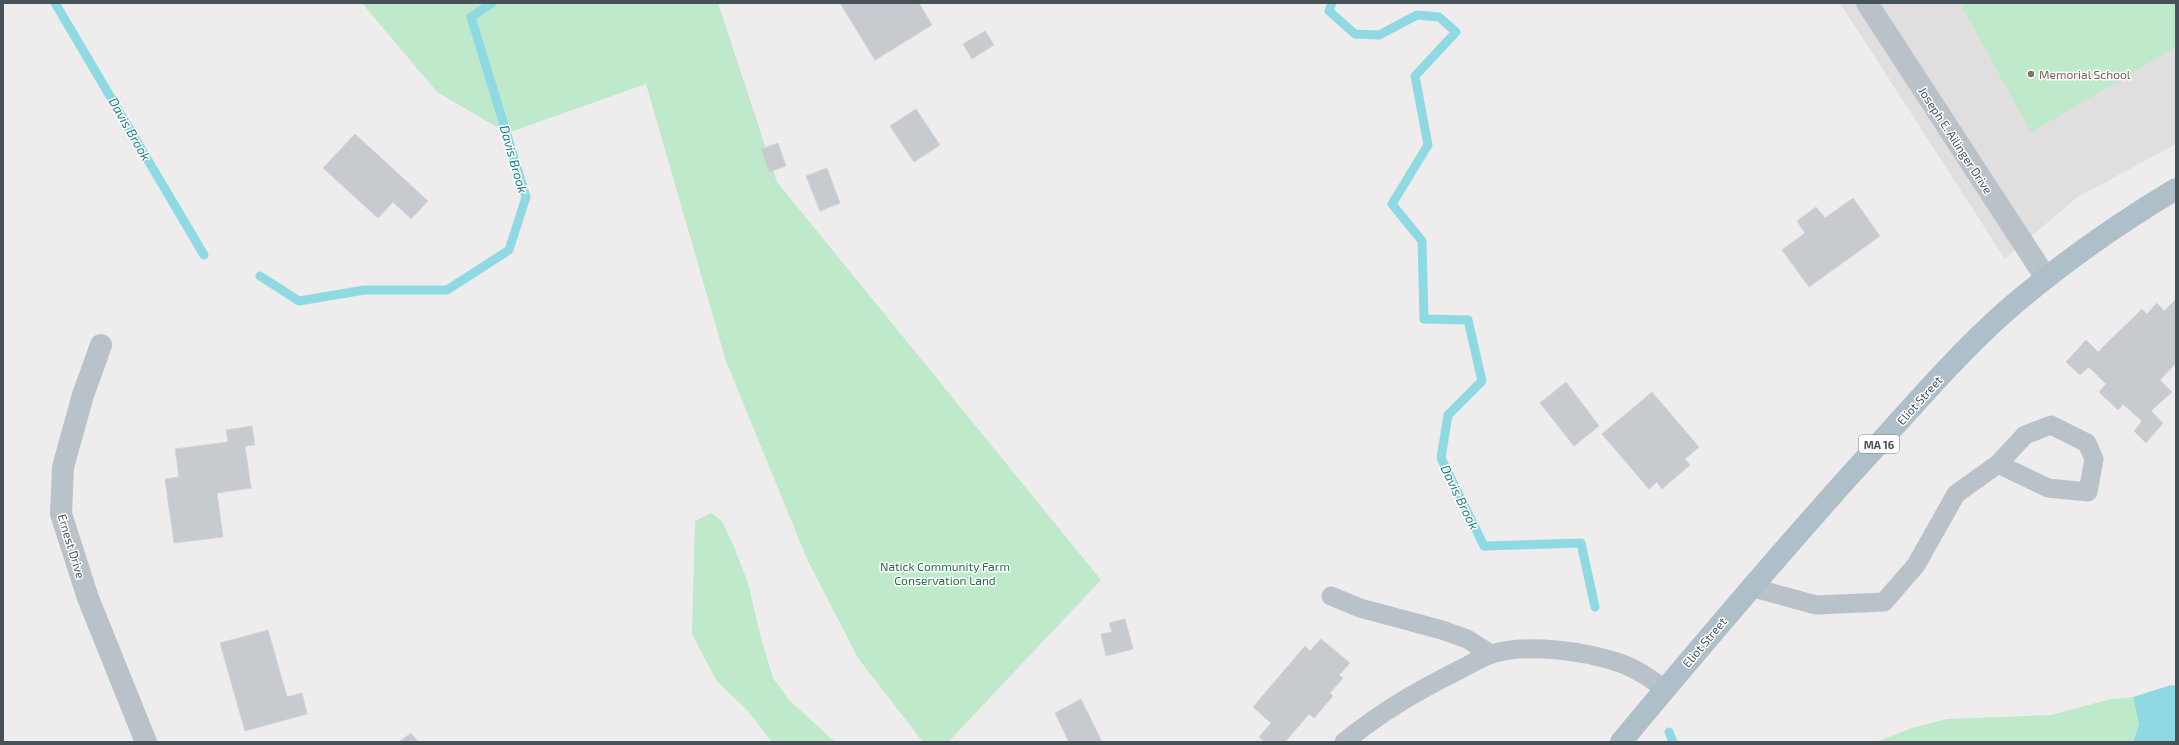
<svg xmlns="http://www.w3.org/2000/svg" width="2179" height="745" font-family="'Exo 2',sans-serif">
<rect width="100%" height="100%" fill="#efeced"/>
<path fill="#e0dede" d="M1840 3H2176V144L2076 198 2005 259Z"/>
<g fill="#bee9ca">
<path d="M362 3H718L777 182 1101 580 948 742H923L858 658 807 559 726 361 646 84 507 133 437 92Z"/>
<path d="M1960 3H2176V47L2031 132Z"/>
<path d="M711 513 722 521 734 547 748 583 762 642 773 678 789 700 835 742H772L747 710 716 680 692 634 695 521Z"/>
<path d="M2133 697 2139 724 2133 742H1876L1912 728 1947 719 2051 715 2111 699Z"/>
</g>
<path fill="#8fdae2" d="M2171 685 2176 686V742H2133L2139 724 2133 697Z"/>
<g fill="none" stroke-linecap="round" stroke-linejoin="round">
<g stroke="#8fdae2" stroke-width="9">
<path d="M55 3 204 255"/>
<path d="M1332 3 1329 11 1355 34 1379 35 1417 15 1439 17 1456 32 1415 76 1428 145 1392 204 1422 241 1424 319 1468 320 1482 381 1448 415 1441 458 1484 546 1581 543 1595 607"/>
<path d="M260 276 299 301 364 290H447L509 250 526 197 471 17 492 3"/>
<path d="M1669 732 1673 742"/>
</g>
</g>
<g fill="#c7cacf" stroke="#d1d4d8">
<path d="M840 3H919L932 25 875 60Z"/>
<path d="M985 31 994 45 972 59 963 44Z"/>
<path d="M916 109 940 145 914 162 890 126Z"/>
<path d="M355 134 428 201 411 219 393 202 378 218 323 168Z"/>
<path d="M778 143 786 166 769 172 761 149Z"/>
<path d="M827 168 840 203 820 211 806 176Z"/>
<path d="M1853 198 1880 236 1809 287 1782 250 1805 233 1797 221 1816 207 1825 218Z"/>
<path d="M2176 299V363L2160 380 2172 392 2151 411 2163 423 2146 443 2134 431 2142 421 2123 404 2118 410 2099 392 2106 384 2089 367 2080 375 2066 362 2086 340 2098 352 2142 309 2147 314 2157 303 2164 311Z"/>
<path d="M1566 382 1599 426 1574 446 1540 403Z"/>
<path d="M1652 392 1699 447 1685 459 1690 465 1662 489 1657 482 1649 489 1602 434Z"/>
<path d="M252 426 255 445 245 446 251 488 217 493 223 537 174 543 165 479 179 477 175 449 228 442 226 430Z"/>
<path d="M1125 619 1133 649 1106 656 1101 634 1112 632 1109 623Z"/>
<path d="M268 630 287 697 302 693 307 714 245 731 220 643Z"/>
<path d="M1321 639 1350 663 1339 675 1343 678 1330 693 1333 696 1314 718 1309 714 1285 742H1265L1259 737 1271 723 1253 707 1305 646 1310 651Z"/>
<path d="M1081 699 1102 742H1069L1055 713Z"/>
<path d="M411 733 418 742H399Z"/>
</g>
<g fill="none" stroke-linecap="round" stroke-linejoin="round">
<g stroke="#b9c2c8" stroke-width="19">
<path d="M1750 587 1816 605 1884 602 1916 565 1956 494 1998 464 2048 488 2088 492 2094 459 2087 443 2051 425 2025 435 1998 464"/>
<path d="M1331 596 1360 608 1442 630 1467 639 1491 654"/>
<path d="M1344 742C1383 711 1415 692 1459 670 1470 665 1481 657 1492 654 1529 643 1584 651 1620 663 1637 669 1651 679 1665 689"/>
</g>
<g stroke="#b9c2c8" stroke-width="22">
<path d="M1867 3 2046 278"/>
<path d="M101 345 83 395 63 467 61 514 88 598 146 742"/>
</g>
<path stroke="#aebfc9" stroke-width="22" d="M1621 742C1697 651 1774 560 1853 472 1903 418 1951 360 2006 311 2059 265 2116 225 2176 189"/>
</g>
<circle fill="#8d6e63" stroke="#fff" stroke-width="1.5" cx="2031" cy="74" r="4"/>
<g text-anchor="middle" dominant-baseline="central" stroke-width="3" stroke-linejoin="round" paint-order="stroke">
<rect fill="#fff" stroke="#7e868a" stroke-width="1" x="1859" y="435" width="40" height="18" rx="3"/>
<g font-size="11" font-weight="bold" fill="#475258">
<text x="1879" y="444">MA 16</text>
</g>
<g font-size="12" fill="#785e54" stroke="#fff" text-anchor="start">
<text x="2039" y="74">Memorial School</text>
</g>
<g font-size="12" fill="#475258" stroke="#fff">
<text transform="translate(1956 140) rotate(57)">Joseph E. Ailinger Drive</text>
<text transform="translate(1919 400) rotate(-48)">Eliot Street</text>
<text transform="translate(72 546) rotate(73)">Ernest Drive</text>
<text transform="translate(1704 642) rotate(-50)">Eliot Street</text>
</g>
<g font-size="12" fill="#1f7140" stroke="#fff">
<text x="945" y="566">Natick Community Farm<tspan x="945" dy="14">Conservation Land</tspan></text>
</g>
<g font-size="13" font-style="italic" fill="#187f8a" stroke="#fff">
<text transform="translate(130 129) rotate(60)">Davis Brook</text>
<text transform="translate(514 159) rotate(74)">Davis Brook</text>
<text transform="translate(1460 497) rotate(64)">Davis Brook</text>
</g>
</g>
<rect width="2179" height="745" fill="none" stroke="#475258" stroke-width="8"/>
</svg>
